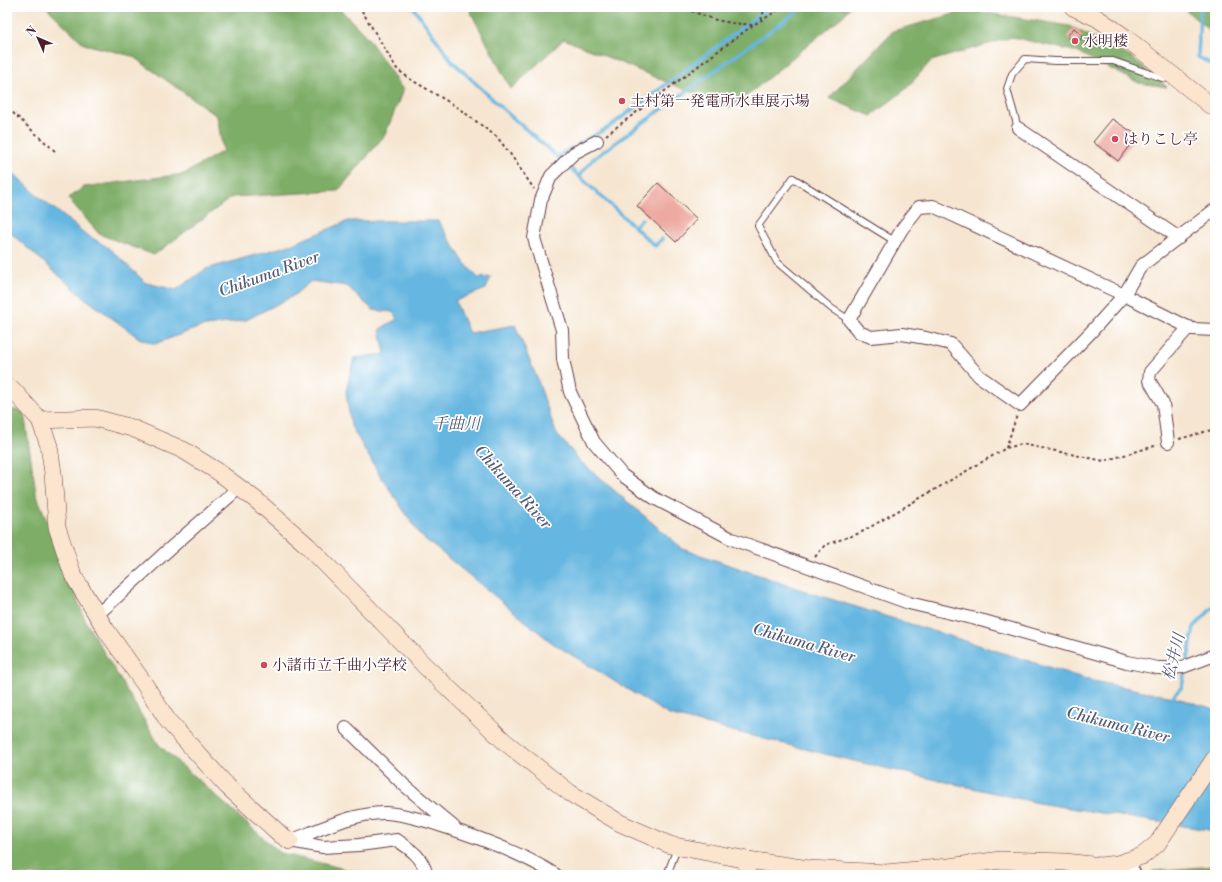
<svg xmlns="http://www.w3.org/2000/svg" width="1222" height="882" font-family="'Libre Bodoni','Noto Serif JP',serif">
<rect width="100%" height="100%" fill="#fff"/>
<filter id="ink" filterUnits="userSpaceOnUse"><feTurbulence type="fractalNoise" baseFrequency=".025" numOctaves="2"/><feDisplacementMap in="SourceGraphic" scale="8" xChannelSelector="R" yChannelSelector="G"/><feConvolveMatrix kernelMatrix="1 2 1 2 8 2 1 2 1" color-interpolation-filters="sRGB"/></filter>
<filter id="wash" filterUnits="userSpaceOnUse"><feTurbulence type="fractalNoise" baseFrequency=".012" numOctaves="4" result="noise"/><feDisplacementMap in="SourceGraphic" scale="16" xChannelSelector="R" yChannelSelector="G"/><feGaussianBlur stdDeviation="0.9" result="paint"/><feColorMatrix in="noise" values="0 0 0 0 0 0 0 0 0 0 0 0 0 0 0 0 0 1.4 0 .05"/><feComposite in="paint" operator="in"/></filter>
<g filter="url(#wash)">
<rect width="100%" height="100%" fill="#f6e6d1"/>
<g fill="#7ead67" stroke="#646649">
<path d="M46 7H338L368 38 403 90 385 135 338 191 232 197 154 255 99 234 68 198 84 187 184 174 223 151 217 116 132 56 84 44Z"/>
<path d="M468 7H850L844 15 731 109 564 39 511 89Z"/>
<path d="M1182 7H1215V35Z"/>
<path d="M968 10 1070 26 1131 57 1167 87 1139 83 1077 52 1012 37 931 61 906 89 871 116 829 98 893 31Z"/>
<path d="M7 408 24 412 36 493 86 622 159 745 280 853 361 873V875H7Z"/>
<path d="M1215 866V875H1150L1153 871Z"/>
</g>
<path fill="#65b6e0" stroke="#586a86" d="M7 167 37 195 87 235 109 248 146 283 176 290 206 269 290 245 348 221H438L464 262 478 278 491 277 486 289 455 301 469 333 515 325 537 378 556 433 581 462 683 549 805 591 1093 681 1173 697 1215 709V831L1038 803 841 758 669 715 551 642 420 535 378 472 351 426 346 392 354 358 385 354 380 329 397 319 393 312 373 310 347 286 311 281 293 296 246 320 200 327 155 344 139 338 86 299 7 230Z"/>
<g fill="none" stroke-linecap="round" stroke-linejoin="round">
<g stroke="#65b6e0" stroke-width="3.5">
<path d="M413 7 451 60 504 110 579 176 655 246 662 239"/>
<path d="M1198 7 1200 10 1198 57 1215 66"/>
<path d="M579 144 609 127 770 7"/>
<path d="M557 156 572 148"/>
<path d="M579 176 593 159 803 7"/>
<path d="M634 227 642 219"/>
<path d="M1187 663 1194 627 1215 605"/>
<path d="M1170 699 1182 687 1185 669"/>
</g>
</g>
<g id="blocks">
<g fill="#edaaa2">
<path d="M1074 28 1083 36 1076 45 1067 36Z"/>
<path d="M1112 119 1137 135 1118 161 1093 142Z"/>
<path d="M658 183 697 219 676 242 637 206Z"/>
</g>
</g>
</g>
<g filter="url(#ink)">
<use href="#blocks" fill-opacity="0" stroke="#643d44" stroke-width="1"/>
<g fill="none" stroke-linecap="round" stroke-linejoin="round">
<defs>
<g id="lane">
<path d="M1018 128 1007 89 1012 74 1025 59 1055 61H1113L1162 78 1171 79"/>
<path d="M849 320 831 308 777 262 758 226 793 178 896 242"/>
<path d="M667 875 677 848"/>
</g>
<g id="street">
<path d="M1018 128 1179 238"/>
<path d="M597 141 574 153 551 176 541 200 534 238 562 330 563 359 570 392 594 442 622 475 654 498 732 539 909 603 984 621 1127 662 1158 668H1169L1183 667 1215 655"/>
<path d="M1213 211 1141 266 1124 295 1091 332 1020 405 979 376 951 344 926 338 902 334 871 337 859 332 849 320 902 229 919 207 933 206 1124 295 1192 329 1215 330"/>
<path d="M1168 442 1163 404 1149 380 1150 372 1189 327"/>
<path d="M97 615 166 552 239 488"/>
<path d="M346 728 404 785 454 827"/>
<path d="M290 841C319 830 355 812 386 813 405 814 424 820 442 826 481 838 522 853 556 875"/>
<path d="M290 841 323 847 359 845 397 840C413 851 422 857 427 875"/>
<path d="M1129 861 1135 875"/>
</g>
<g id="secondary">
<path d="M1073 7 1097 18 1126 38 1210 105 1215 107"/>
<path d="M7 387 12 389 40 420 49 446 53 473 57 527 73 575 106 630 143 682 168 721 227 786 281 835 290 841"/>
<path d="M40 420 95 418 132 428 183 450 217 471 256 500 308 546 425 666 505 742 570 793 620 823 670 845 748 860 809 869 886 873 949 867 1001 860 1065 862 1100 866 1117 864 1142 856 1157 844 1215 758"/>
<path d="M746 875 748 860"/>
</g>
</defs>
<use href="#lane" stroke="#643d44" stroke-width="8"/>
<use href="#street" stroke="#643d44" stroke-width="14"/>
<use href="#secondary" stroke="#643d44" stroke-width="18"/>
<g stroke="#643d44" stroke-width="2" stroke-dasharray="3 3" stroke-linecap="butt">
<path d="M357 7 362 11 397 69 410 79 457 107 497 137 511 155 534 189"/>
<path d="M680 7 716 20 732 23 753 25"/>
<path d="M761 20 765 7"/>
<path d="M7 111 13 113 57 153"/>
<path d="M606 135 753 25 784 7"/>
<path d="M1179 439 1215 429"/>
<path d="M1006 448 1017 415"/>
<path d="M815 557 825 545 860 533 1006 448 1022 444 1104 461 1158 445"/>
</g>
<use href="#lane" stroke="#fff" stroke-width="6"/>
<use href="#street" stroke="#fff" stroke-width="12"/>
<use href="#secondary" stroke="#fce5cf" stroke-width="17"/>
</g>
</g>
<g fill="#d1495b" stroke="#fff" stroke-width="1.5">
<circle cx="1075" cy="41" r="4"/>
<circle cx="622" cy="101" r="4"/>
<circle cx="1115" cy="139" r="4"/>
<circle cx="264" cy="665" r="4"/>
</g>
<g text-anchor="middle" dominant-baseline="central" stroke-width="3.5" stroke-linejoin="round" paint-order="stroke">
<g font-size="15" fill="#4a1f2b" stroke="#fff" text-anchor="start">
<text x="1083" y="41">水明楼</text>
<text x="630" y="101">土村第一発電所水車展示場</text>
<text x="1123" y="139">はりこし亭</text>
<text x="272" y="665">小諸市立千曲小学校</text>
</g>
<g font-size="16" font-style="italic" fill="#555b73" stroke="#fff">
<text transform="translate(269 274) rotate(-20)">Chikuma River</text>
<text x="456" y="424">千曲川</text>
<text transform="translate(513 487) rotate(48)">Chikuma River</text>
<text transform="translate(804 643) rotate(16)">Chikuma River</text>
<text transform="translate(1174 657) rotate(-76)">松井川</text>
<text transform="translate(1118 725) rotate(14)">Chikuma River</text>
</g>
</g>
<rect width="1222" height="882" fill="none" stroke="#fff" stroke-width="24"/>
<g transform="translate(38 38) rotate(315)" stroke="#ffffff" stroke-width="3" paint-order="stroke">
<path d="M0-3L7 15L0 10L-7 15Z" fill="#4a1f2b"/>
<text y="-6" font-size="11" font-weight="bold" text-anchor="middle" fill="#4a1f2b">N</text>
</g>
</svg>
